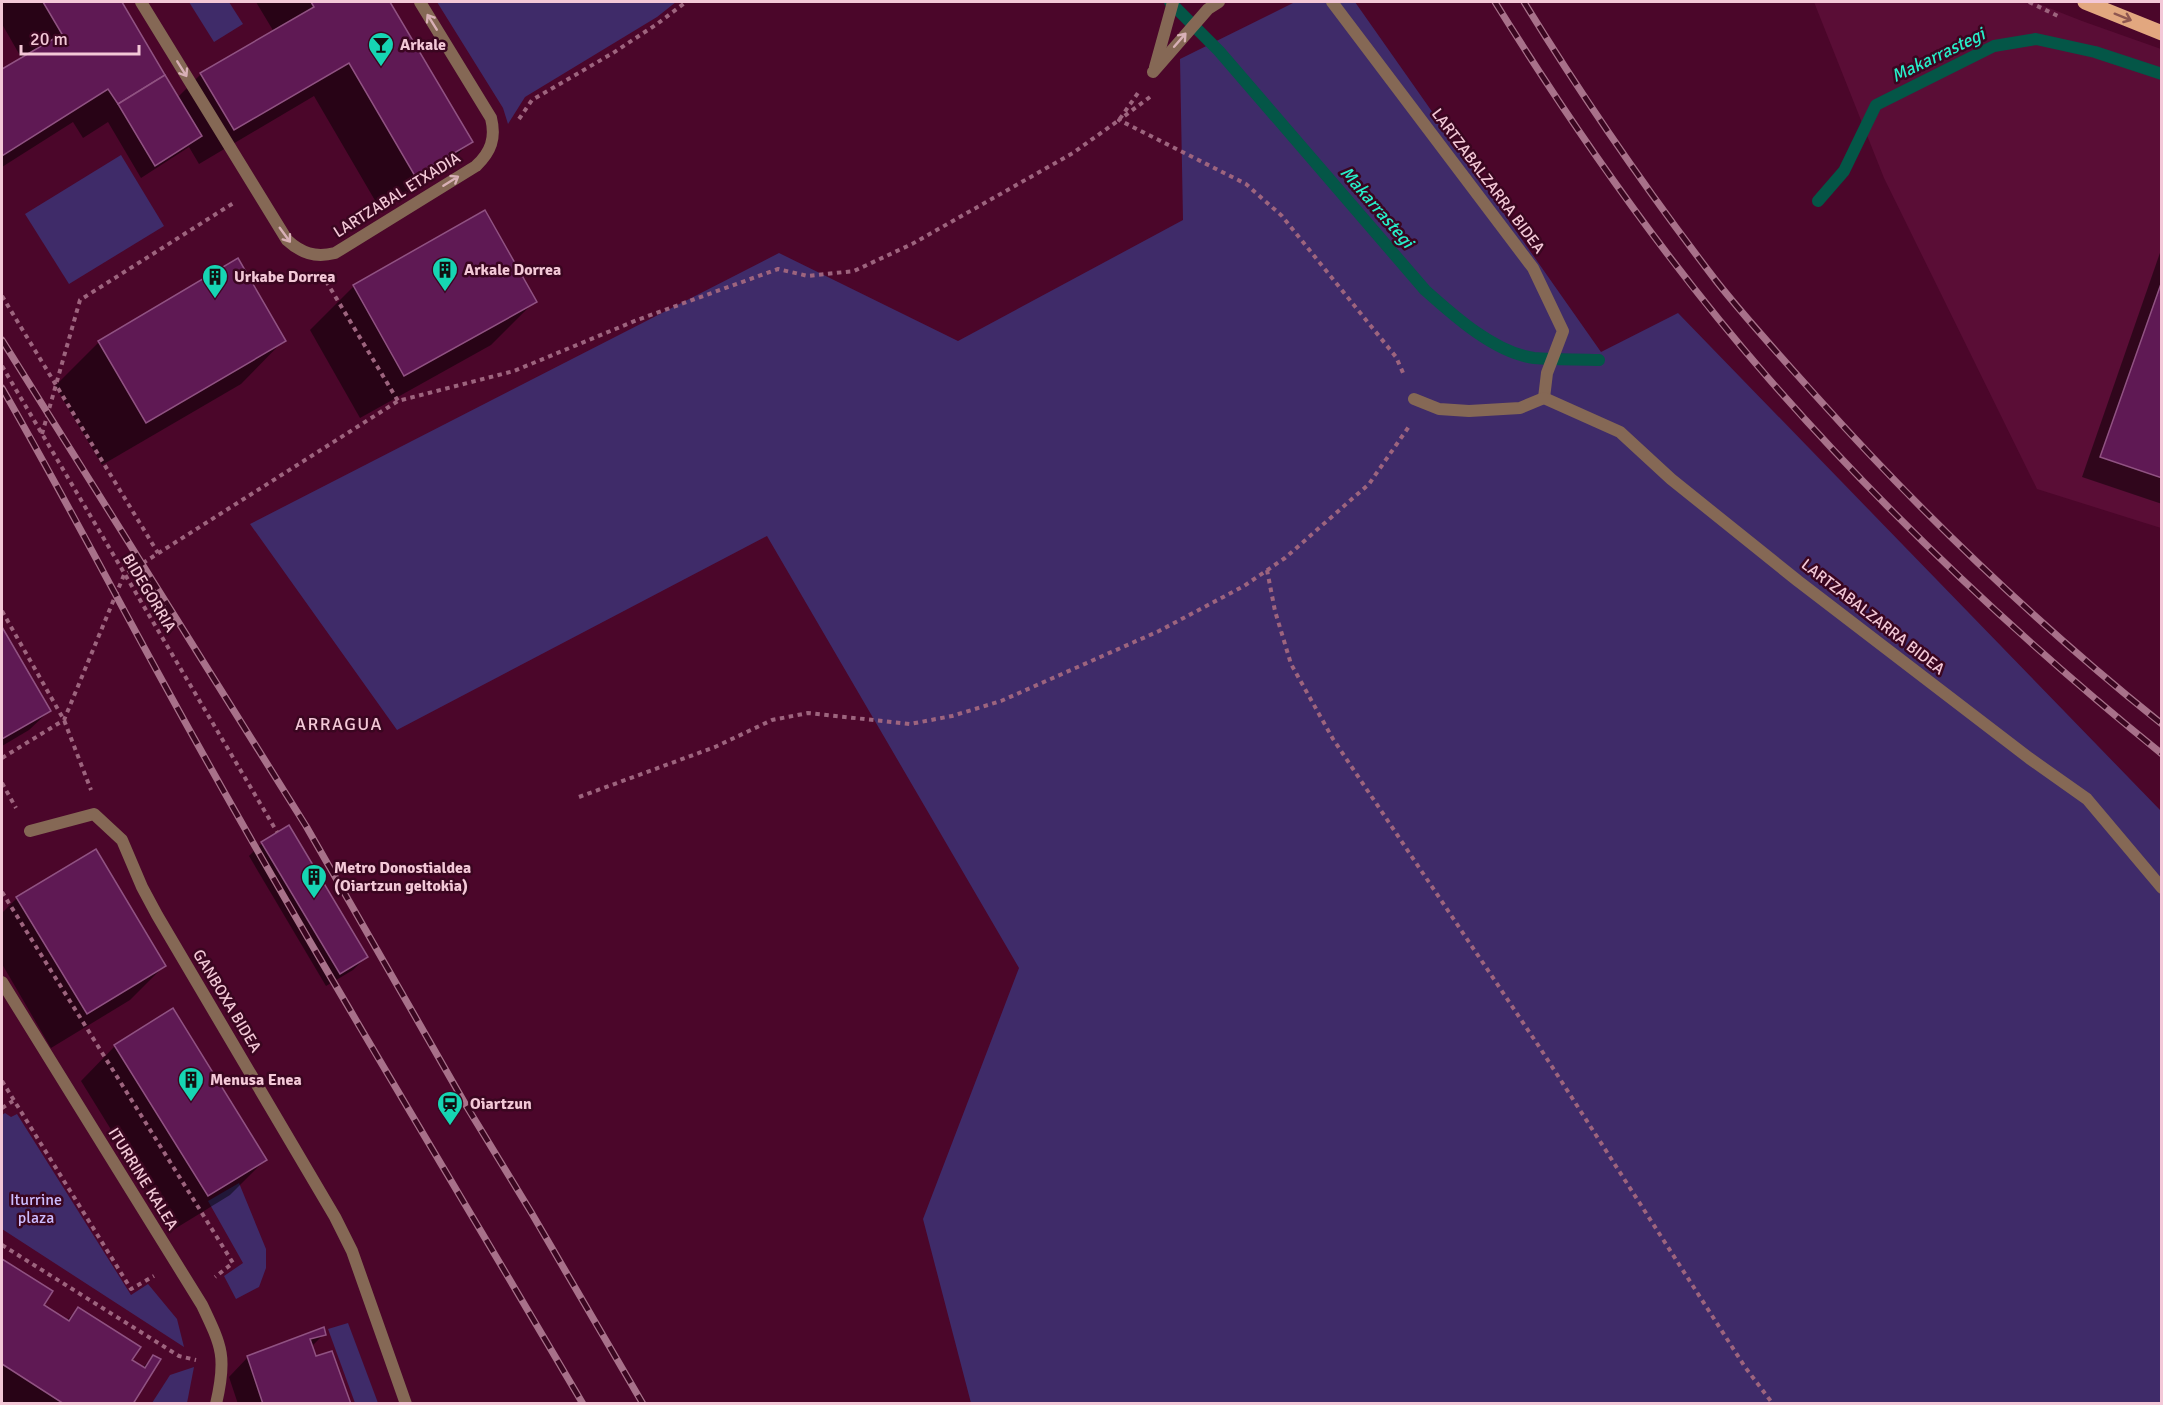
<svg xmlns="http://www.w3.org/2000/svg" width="2163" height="1405" font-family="Signika,sans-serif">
<rect width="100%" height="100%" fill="#4b062a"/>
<path fill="#5a0d36" d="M1814 2H2034L2082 21 2161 49V528L2037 489 1884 178Z"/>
<g fill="#3f2b69">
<path d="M189 2H229L243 24 214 42Z"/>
<path d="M437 2H676L657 17 525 97 508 124 503 108Z"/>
<path d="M1295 2H1355L1601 352 1678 313 2161 811V1403H971L923 1219 1019 968 767 536 397 730 250 524 779 253 958 341 1183 220 1180 59Z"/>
<path d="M121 155 164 226 69 284 25 214Z"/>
<path d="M5 1113 11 1117 17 1114 131 1295 148 1284 177 1319 184 1347 2 1229V1115Z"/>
<path d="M239 1183 266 1249V1268L259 1287 236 1299 224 1276 243 1263 208 1201Z"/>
<path d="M348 1323 378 1403H355L328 1329Z"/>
<path d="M194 1367 187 1403H152L170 1375Z"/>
</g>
<g fill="#0007">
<path d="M2 2H120L177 98 201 74 274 32 256 2H388L471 141 436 176 380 209 314 96 199 164 189 147 141 178 108 122 83 138 73 122 2 167V71L22 59 2 24Z"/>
<path d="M485 212 535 301 491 345 360 418 310 330 354 286Z"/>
<path d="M2162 247V504L2082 477Z"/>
<path d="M284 340 241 384 102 465 55 386 99 342Z"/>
<path d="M2 630 49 711 29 730 2 746Z"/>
<path d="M288 827 366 957 353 970 326 986 249 856 262 843Z"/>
<path d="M17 898 164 966 130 1000 51 1048 2 964V913Z"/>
<path d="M115 1046 265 1160 230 1195 173 1230 81 1081Z"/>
<path d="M2 1261 51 1292 42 1306 66 1321 78 1309 130 1361 142 1368 154 1356 131 1404H2Z"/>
<path d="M324 1334 311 1347 315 1358 349 1404H238L229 1377 248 1357Z"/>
</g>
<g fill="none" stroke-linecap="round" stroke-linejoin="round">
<g stroke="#045647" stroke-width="12">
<path d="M1170 2 1219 51 1425 290C1454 316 1495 353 1534 358 1556 360 1578 359 1599 360"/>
<path d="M1818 201 1844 171 1876 105 1994 46 2036 39 2095 52 2162 74"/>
</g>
</g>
<g fill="#5f1954" stroke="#905282" stroke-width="1.5">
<path d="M43 2H122L165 75 118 104 108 89 2 156V69L62 34Z"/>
<path d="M311 2H390L473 142 415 176 349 63 234 130 200 73 314 7Z"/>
<path d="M165 75 202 136 155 166 118 104Z"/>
<path d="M485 210 537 302 404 376 353 285Z"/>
<path d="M238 258 286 341 146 423 98 341Z"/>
<path d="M2162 281V478L2100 457Z"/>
<path d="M2 627 51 711 2 739Z"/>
<path d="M289 825 368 957 340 974 261 842Z"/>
<path d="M96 849 166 966 87 1014 16 897Z"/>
<path d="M173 1008 267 1160 208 1196 114 1045Z"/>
<path d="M2 1259 53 1291 44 1305 69 1321 78 1307 141 1347 132 1360 145 1368 153 1355 161 1359 133 1404H64L2 1364Z"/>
<path d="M324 1327 326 1335 310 1339 316 1356 332 1351 351 1404H263L247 1356Z"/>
</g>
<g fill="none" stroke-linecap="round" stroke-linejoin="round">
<g stroke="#9d647e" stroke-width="4" stroke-dasharray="4.5 4.5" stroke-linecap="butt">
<path d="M2029 2 2060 17"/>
<path d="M1150 97 1119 120 1246 184 1282 216 1396 357 1404 375"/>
<path d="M519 119 532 100 613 53 657 24 686 2"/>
<path d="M326 281 398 401"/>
<path d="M2 296 158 553"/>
<path d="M2 366 277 832"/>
<path d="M42 434 80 300 235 202"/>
<path d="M1267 570 1275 611 1291 664 1333 739 1540 1048 1745 1367 1773 1404"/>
<path d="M2 611 64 720 91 790"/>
<path d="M2 758 64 720 124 575 398 401 514 371 637 320 778 269 808 276 854 271 912 244 1073 153 1119 120 1138 93"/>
<path d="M2 783 16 808"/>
<path d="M579 797 715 747 772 720 808 713 910 724 952 716 1001 701 1159 631 1244 586 1285 558 1369 484 1410 425"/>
<path d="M2 892 233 1263 215 1277"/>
<path d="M2 1081 131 1289 154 1276"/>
<path d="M2 1108 13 1101"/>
<path d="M2 1245 179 1356 196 1360"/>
</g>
<g stroke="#856855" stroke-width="12">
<path d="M1155 67 1173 2"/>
<path d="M1153 72 1208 9 1219 2"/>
</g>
<g stroke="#856855" stroke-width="12">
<path d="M141 2 287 240C301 253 315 258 335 253L476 166C491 152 496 138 491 118L420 2"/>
<path d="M1332 2 1533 268 1563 331 1547 373 1544 398"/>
<path d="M1414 399 1439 409 1469 411 1520 408 1544 398 1620 432 1671 479 1798 581 2029 758 2087 799 2162 888"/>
<path d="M30 831 94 814 122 840 142 887 157 915 335 1217 352 1251 406 1404"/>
<path d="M2 982 202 1305C222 1347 227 1357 216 1404"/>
</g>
<path stroke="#e2a77f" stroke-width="15" d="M2085 2 2162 33"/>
<defs>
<g id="rail">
<path d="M1495 2C1577 134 1667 262 1769 379 1888 515 2021 640 2162 754"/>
<path d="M1524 2C1583 98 1648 192 1717 282 1748 321 1783 359 1816 396 1922 514 2037 624 2162 724"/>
<path d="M2 340 306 826 467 1107 531 1212 643 1404"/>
<path d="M2 388C68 503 129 622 194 738 319 963 453 1182 583 1404"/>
</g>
</defs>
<use href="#rail" stroke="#a8718a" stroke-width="7"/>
<use href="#rail" stroke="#3a0620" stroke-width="4.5" stroke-dasharray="14" stroke-linecap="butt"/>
</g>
<defs><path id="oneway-shaft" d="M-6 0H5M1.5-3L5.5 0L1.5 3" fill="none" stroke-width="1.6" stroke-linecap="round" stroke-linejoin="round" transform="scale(1.5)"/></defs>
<use stroke="#8e5650" href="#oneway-shaft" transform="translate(2123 17) rotate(22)"/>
<g stroke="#d8b0b6">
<use href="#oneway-shaft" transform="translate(432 22) rotate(-122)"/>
<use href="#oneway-shaft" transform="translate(1180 40) rotate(-49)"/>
<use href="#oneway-shaft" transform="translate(182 69) rotate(58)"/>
<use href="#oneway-shaft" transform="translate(451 181) rotate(-32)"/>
<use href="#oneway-shaft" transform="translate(285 235) rotate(54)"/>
</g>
<defs>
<symbol id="bar-pin" viewBox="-11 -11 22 30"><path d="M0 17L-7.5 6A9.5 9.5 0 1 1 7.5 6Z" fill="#16d5b3" stroke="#3a0620"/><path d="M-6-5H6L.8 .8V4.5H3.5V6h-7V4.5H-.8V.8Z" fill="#111"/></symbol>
<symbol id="building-pin" viewBox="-11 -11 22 30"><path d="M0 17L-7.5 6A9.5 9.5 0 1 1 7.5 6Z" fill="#16d5b3" stroke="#3a0620"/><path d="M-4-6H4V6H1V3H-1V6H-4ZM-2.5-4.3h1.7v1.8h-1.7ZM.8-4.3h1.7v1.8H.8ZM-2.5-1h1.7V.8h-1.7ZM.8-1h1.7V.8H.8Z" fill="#111"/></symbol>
<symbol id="station-pin" viewBox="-11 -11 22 30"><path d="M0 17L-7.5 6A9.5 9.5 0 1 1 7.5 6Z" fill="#16d5b3" stroke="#3a0620"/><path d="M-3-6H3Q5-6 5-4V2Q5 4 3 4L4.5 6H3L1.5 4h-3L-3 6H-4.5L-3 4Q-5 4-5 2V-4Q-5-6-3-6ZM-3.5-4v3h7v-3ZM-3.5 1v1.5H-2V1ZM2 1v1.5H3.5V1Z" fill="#111"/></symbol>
</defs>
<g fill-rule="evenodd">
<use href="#bar-pin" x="366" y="30" width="30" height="40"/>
<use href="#building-pin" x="430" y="255" width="30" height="40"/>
<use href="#building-pin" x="200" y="262" width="30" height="40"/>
<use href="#building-pin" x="299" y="862" width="30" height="40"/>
<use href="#building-pin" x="176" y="1065" width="30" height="40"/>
<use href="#station-pin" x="435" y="1089" width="30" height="40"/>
</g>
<g text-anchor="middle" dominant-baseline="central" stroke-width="5" stroke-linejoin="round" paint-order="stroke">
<g font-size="16" font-weight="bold" fill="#f3c8d7" stroke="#3a0620" text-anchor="start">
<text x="400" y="45">Arkale</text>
<text x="464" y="270">Arkale Dorrea</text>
<text x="234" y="277">Urkabe Dorrea</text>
<text x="334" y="868">Metro Donostialdea<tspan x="334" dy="18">(Oiartzun geltokia)</tspan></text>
<text x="210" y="1080">Menusa Enea</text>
<text x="470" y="1104">Oiartzun</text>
</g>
<g font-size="16" fill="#f3c8d7" stroke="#3a0620">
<text transform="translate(1488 181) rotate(53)">LARTZABALZARRA BIDEA</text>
<text transform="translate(397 195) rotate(-32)">LARTZABAL ETXADIA</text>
<text transform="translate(149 593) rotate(59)">BIDEGORRIA</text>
<text transform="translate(1873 617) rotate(38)">LARTZABALZARRA BIDEA</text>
<text transform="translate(227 1001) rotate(59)">GANBOXA BIDEA</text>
<text transform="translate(143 1179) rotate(58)">ITURRINE KALEA</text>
</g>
<g font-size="16" fill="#cdbdff" stroke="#3a0620">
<text x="36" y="1200">Iturrine<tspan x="36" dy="18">plaza</tspan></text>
</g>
<g font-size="18" font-style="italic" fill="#27eec9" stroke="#3a0620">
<text transform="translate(1938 55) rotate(-26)">Makarrastegi</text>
<text transform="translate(1377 207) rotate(49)">Makarrastegi</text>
</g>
<g font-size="18" letter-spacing="1.5" fill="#f3c8d7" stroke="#3a0620">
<text x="339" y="724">ARRAGUA</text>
</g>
</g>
<rect width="2163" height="1405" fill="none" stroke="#f3c8d7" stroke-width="6"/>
<path d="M21 45v9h118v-9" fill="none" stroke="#f3c8d7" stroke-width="3"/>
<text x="30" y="45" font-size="18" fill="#f3c8d7" stroke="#3a0620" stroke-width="4.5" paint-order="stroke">20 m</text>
</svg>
